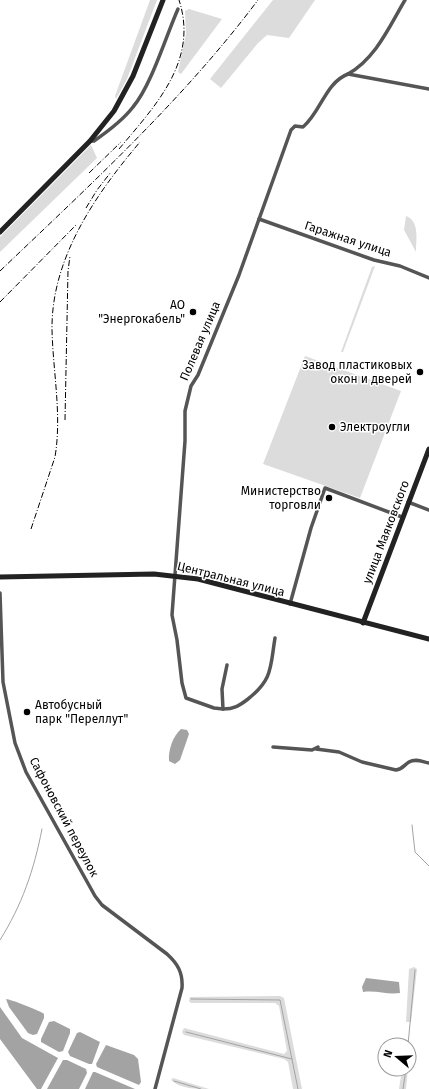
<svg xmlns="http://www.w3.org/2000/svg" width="429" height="1089" font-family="'Fira Sans',sans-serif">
<rect width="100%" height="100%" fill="#fff"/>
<g fill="#dcdcdc">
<path d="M150 0H157L127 79 116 99 115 96Z"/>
<path d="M273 0H315L289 38 267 35 258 43 221 88 210 79Z"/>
<path d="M189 9 222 19 181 74 178 72 186 34 185 11Z"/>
<path d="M91 145 97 158 0 252V237Z"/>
<path d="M406 216C420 221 416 240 416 252L404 230Z"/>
<path d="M375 266 343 352H341L372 267Z"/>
<path d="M305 356 401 391 360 498 263 464Z"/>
<path d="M414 967 417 969 411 1022H406L409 969Z"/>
<path d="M280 996 284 998 302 1089H293L288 1062 284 1059 184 1035 182 1032 184 1028 284 1054 287 1051 279 1006 275 1003H191L189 1001 190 997Z"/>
<path d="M402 1069H408L406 1089H399Z"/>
<path d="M173 1078 209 1089C197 1089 180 1089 171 1080Z"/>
</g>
<g fill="#a3a3a3">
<path d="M181 729 187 730 189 734 180 760 175 764 169 761C168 750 173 736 181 729Z"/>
<path d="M366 978 399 982 400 993C387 995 377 990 363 992L362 987Z"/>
<path d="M6 999C10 999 41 1011 44 1014V1018L37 1034 33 1035 28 1033 9 1007Z"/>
<path d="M0 1007 22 1038 58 1058 41 1089H37L0 1039Z"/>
<path d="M54 1021 70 1029V1033L63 1051 59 1052 41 1042V1039L49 1022Z"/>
<path d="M80 1032 100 1042 92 1064H89L70 1056 68 1052 77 1033Z"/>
<path d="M106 1045 134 1055 138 1059 141 1082 139 1085 97 1067 96 1064Z"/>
<path d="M63 1060H67L86 1069 87 1073 79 1089H47Z"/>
<path d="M93 1072H95L135 1089H85Z"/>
</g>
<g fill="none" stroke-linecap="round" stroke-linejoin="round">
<g stroke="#a3a3a3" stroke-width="1">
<path d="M412 825 415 852 429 866"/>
<path d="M0 940C22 905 34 870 42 829"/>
<path d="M191 999 280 1000 298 1089"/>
<path d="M186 1032 292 1059"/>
<path d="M408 1045 415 970"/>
<path d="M174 1081 201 1089"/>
<path d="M403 1089 406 1069"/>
</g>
<g stroke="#555" stroke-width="3.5">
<path d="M348 74C376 58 389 27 405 0"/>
<path d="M90 141H94C107 132 123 120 133 107 151 86 166 36 178 9"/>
<path d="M259 219 374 260 400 266 429 278"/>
<path d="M408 502 429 510"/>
<path d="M0 593 3 682 15 743 26 772 95 896 102 905 167 954C178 964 183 973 182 988L155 1089"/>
<path d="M290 604 311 528 325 488 402 517"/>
<path d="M227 665 222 689 223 709 214 708 186 698 182 683 177 640 172 615 185 441V411L191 386 198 375 239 275 291 130 295 126 303 127C321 112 325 83 348 74L429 89"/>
<path d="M223 709C234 709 239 706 248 699 273 679 270 668 275 638"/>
<path d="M273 747 312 750 318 747 316 749 339 752 362 762 396 770C403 769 404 765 409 762 416 758 423 762 429 763"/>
</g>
<g stroke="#222" stroke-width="5">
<path d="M0 232 90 141 114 111 133 76 163 0"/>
<path d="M0 577 154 574 198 579 429 639"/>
<path d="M363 623 429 449"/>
</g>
<g stroke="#000" stroke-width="1" stroke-dasharray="6 2 1 2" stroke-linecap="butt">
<path d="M119 149C155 106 199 61 179 0"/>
<path d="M89 173 121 142"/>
<path d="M86 208 97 190 111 172"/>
<path d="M0 271C90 185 183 100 258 0"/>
<path d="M0 302 77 224"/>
<path d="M65 420 68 271 70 256"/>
<path d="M31 529 55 457C62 415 53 372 52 330 51 258 96 194 140 142"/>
</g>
</g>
<g fill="#000" stroke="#fff" stroke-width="1.5">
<circle cx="193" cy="312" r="4"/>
<circle cx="420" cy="372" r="4"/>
<circle cx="332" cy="427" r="4"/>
<circle cx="329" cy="498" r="4"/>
<circle cx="27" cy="712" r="4"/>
</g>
<g text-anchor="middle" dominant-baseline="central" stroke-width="3" stroke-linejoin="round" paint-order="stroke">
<g font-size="12" fill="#000" stroke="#fff">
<text transform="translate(348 239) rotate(18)">Гаражная улица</text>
<text transform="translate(200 341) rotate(-67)">Полевая улица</text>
<text transform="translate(386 532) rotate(-69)">улица Маяковского</text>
<text transform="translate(231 579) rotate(14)">Центральная улица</text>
<text transform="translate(64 817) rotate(62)">Сафоновский переулок</text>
</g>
<g font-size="12" fill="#000" stroke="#fff" text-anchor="end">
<text x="185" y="305">АО<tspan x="185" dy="14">"Энергокабель"</tspan></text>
<text x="412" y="365">Завод пластиковых<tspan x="412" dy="14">окон и дверей</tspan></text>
<text x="340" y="427" text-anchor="start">Электроугли</text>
<text x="321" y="491">Министерство<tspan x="321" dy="14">торговли</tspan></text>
<text x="35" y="705" text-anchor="start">Автобусный<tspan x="35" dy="14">парк "Переллут"</tspan></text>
</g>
</g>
<g transform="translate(397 1057) rotate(289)"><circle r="19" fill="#ffffff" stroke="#999999"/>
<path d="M0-3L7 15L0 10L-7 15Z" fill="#000000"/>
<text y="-6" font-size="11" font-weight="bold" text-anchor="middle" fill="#000000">N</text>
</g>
</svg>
